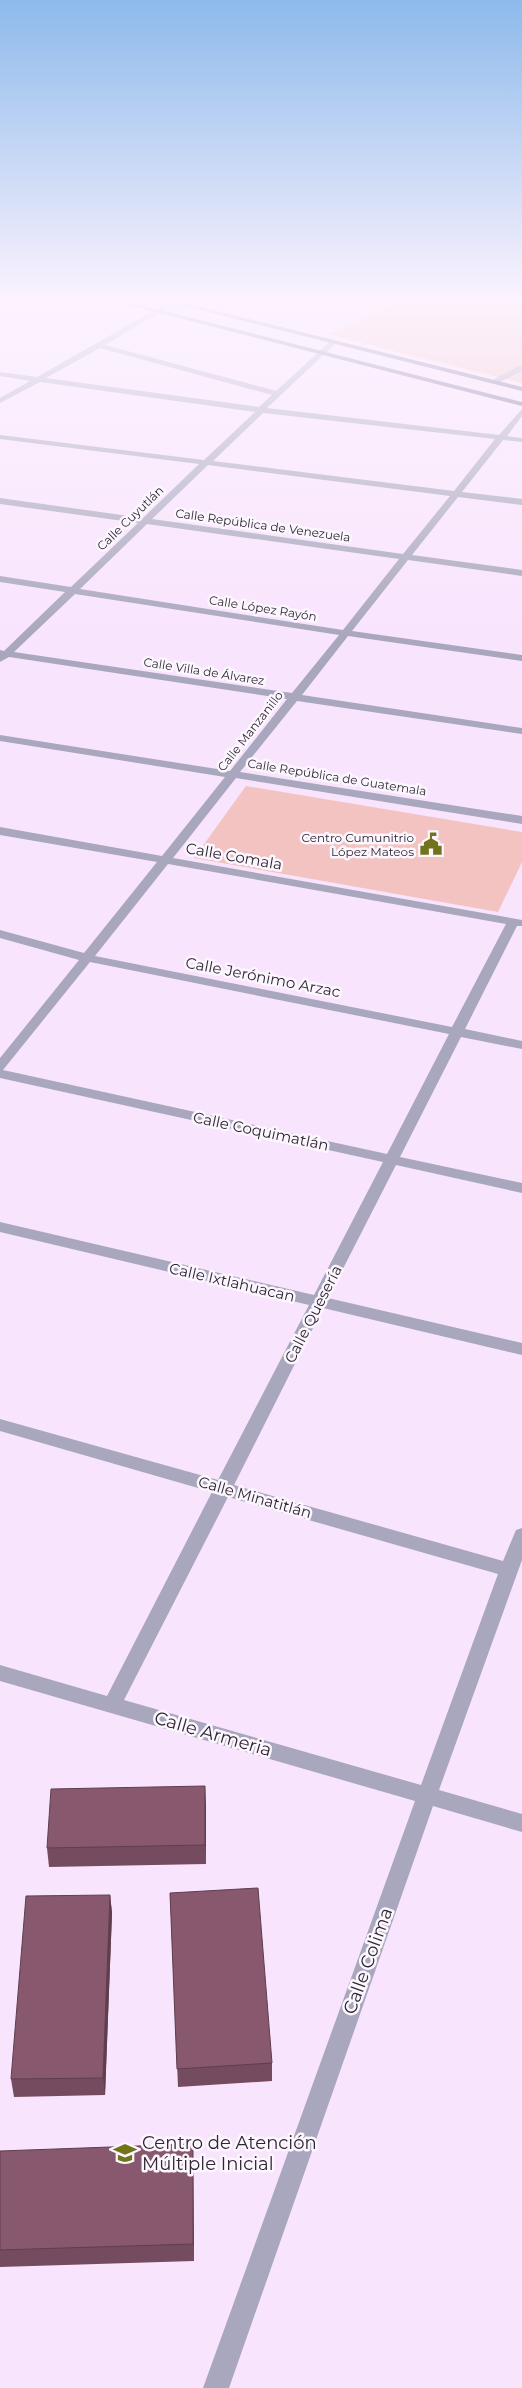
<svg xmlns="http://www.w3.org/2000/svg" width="522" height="2388" font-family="Montserrat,sans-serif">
<rect width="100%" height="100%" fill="#f9e4fd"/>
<g fill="#f2c3c1">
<path d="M400 303H522V383L327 334Z"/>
<path d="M246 786 522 832V862L498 912 194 858Z"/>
</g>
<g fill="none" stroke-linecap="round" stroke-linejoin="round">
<path fill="#a9a7bd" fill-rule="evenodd" d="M519 366H522V371L496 384 489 382Z"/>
<path fill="#a9a7bd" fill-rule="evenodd" d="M167 303H176L105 345 276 391 332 340 336 342 335 344 267 408 499 435 522 409V416L507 436 522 438V442L503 440 462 492 522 499V505L458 497 412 555 522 570V576L408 560 352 631 522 655V661L348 636 302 695 522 728V734L297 701 240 772 522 816V824L236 778 173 858 522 920V926H517L465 1029 522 1041V1049L461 1037 400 1157 522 1183V1193L396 1165 328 1298 522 1343V1355L323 1308 234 1485 503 1561 516 1530 522 1528V1560L439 1790 522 1814V1832L433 1806 229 2388H203L415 1801 0 1681V1665L107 1696 212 1492 0 1431V1419L218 1480 309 1305 0 1232V1222L314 1295 383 1162 0 1078V1058L79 960 0 938V930L84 953 157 862 0 835V827L162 856 225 777 0 741V735L230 771 287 699 9 657 0 662V650L4 651 65 592 0 582V576L71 587 138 523 0 504V498L143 518 199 464 0 439V435L204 460 255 412 40 382 0 403V398L30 381 0 376V372L37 377ZM100 348 272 395 259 407 46 378ZM263 413 495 439 454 491 213 461ZM208 465 450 496 403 554 152 519ZM147 524 399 559 343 630 80 589ZM75 594 339 635 292 693 14 652ZM168 864 506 924 452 1027 95 956ZM90 962 449 1034 387 1154 3 1070ZM228 1497 498 1574 421 1785 124 1700Z"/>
<g fill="#726d94" fill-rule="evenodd">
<path d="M120 303H133L522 402V406Z"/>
<path d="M172 303H185L522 387V391Z"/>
</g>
</g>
<g fill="#754c5f">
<path d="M205 1786 206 1864 49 1867 47 1848Z"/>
<path d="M170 1893 272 2063V2081L178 2087Z"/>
<path d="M110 1895 112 1913 105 2095 14 2097 11 2079Z"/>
<path d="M0 2151 193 2162 194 2261 0 2267Z"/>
</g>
<g fill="#5f3e4d">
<path d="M205 1786 206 1805V1864L205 1845Z"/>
<path d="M110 1895 112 1913 105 2095 103 2078Z"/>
<path d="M193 2144V2162L194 2261 193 2244Z"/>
</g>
<g fill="#88586e" stroke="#5f3e4d">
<path d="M205 1786V1845L47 1848 51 1789Z"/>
<path d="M258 1888 272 2063 177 2069 170 1893Z"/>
<path d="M110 1895 103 2078 11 2079 26 1896Z"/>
<path d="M193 2144V2244L0 2250V2151Z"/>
</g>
<linearGradient id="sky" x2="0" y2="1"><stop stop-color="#8dbaeb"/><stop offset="0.47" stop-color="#fcf3fe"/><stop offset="1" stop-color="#fcf3fe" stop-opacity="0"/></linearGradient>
<rect width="522" height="638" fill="url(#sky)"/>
<defs>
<symbol id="civic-bare" viewBox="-9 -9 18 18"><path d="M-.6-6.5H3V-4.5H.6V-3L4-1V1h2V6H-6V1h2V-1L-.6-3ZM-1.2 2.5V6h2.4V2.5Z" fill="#71741b" stroke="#fcf7fe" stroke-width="2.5" paint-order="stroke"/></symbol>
<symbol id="school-bare" viewBox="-9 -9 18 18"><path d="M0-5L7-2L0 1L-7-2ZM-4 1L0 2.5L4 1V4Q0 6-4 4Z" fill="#71741b" stroke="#fcf7fe" stroke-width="2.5" paint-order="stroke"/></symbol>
</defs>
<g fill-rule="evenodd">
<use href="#civic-bare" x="415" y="828" width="32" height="32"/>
<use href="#school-bare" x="109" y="2137" width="32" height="32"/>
</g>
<g text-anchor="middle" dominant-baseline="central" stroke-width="5" stroke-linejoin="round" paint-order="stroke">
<g font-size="12" fill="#2f2631" stroke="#fcf7fe">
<text transform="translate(130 518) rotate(-44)">Calle Cuyutlán</text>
<text transform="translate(263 525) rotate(8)">Calle República de Venezuela</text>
<text transform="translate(263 608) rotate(9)">Calle López Rayón</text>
<text transform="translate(204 671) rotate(9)">Calle Villa de Álvarez</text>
<text transform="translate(250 731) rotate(-52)">Calle Manzanillo</text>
<text transform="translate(337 777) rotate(9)">Calle República de Guatemala</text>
</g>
<g font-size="12" fill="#2f2631" stroke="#fcf7fe" text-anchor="end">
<text x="414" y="837">Centro Cumunitrio<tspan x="414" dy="14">López Mateos</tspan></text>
</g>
<g font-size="15" fill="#2f2631" stroke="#fcf7fe">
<text transform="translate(234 856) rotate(10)">Calle Comala</text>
<text transform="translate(263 977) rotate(11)">Calle Jerónimo Arzac</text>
<text transform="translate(261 1131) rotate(12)">Calle Coquimatlán</text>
<text transform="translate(232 1282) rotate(13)">Calle Ixtlahuacan</text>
<text transform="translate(313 1314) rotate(-63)">Calle Quesería</text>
<text transform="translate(255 1497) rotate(16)">Calle Minatitlán</text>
</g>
<g font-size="18" fill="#2f2631" stroke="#fcf7fe">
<text transform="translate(213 1734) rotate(16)">Calle Armeria</text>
<text transform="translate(368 1961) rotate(-70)">Calle Colima</text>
</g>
<g font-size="18" fill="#2f2631" stroke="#fcf7fe" text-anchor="start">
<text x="142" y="2143">Centro de Atención<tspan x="142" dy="21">Múltiple Inicial</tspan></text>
</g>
</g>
</svg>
